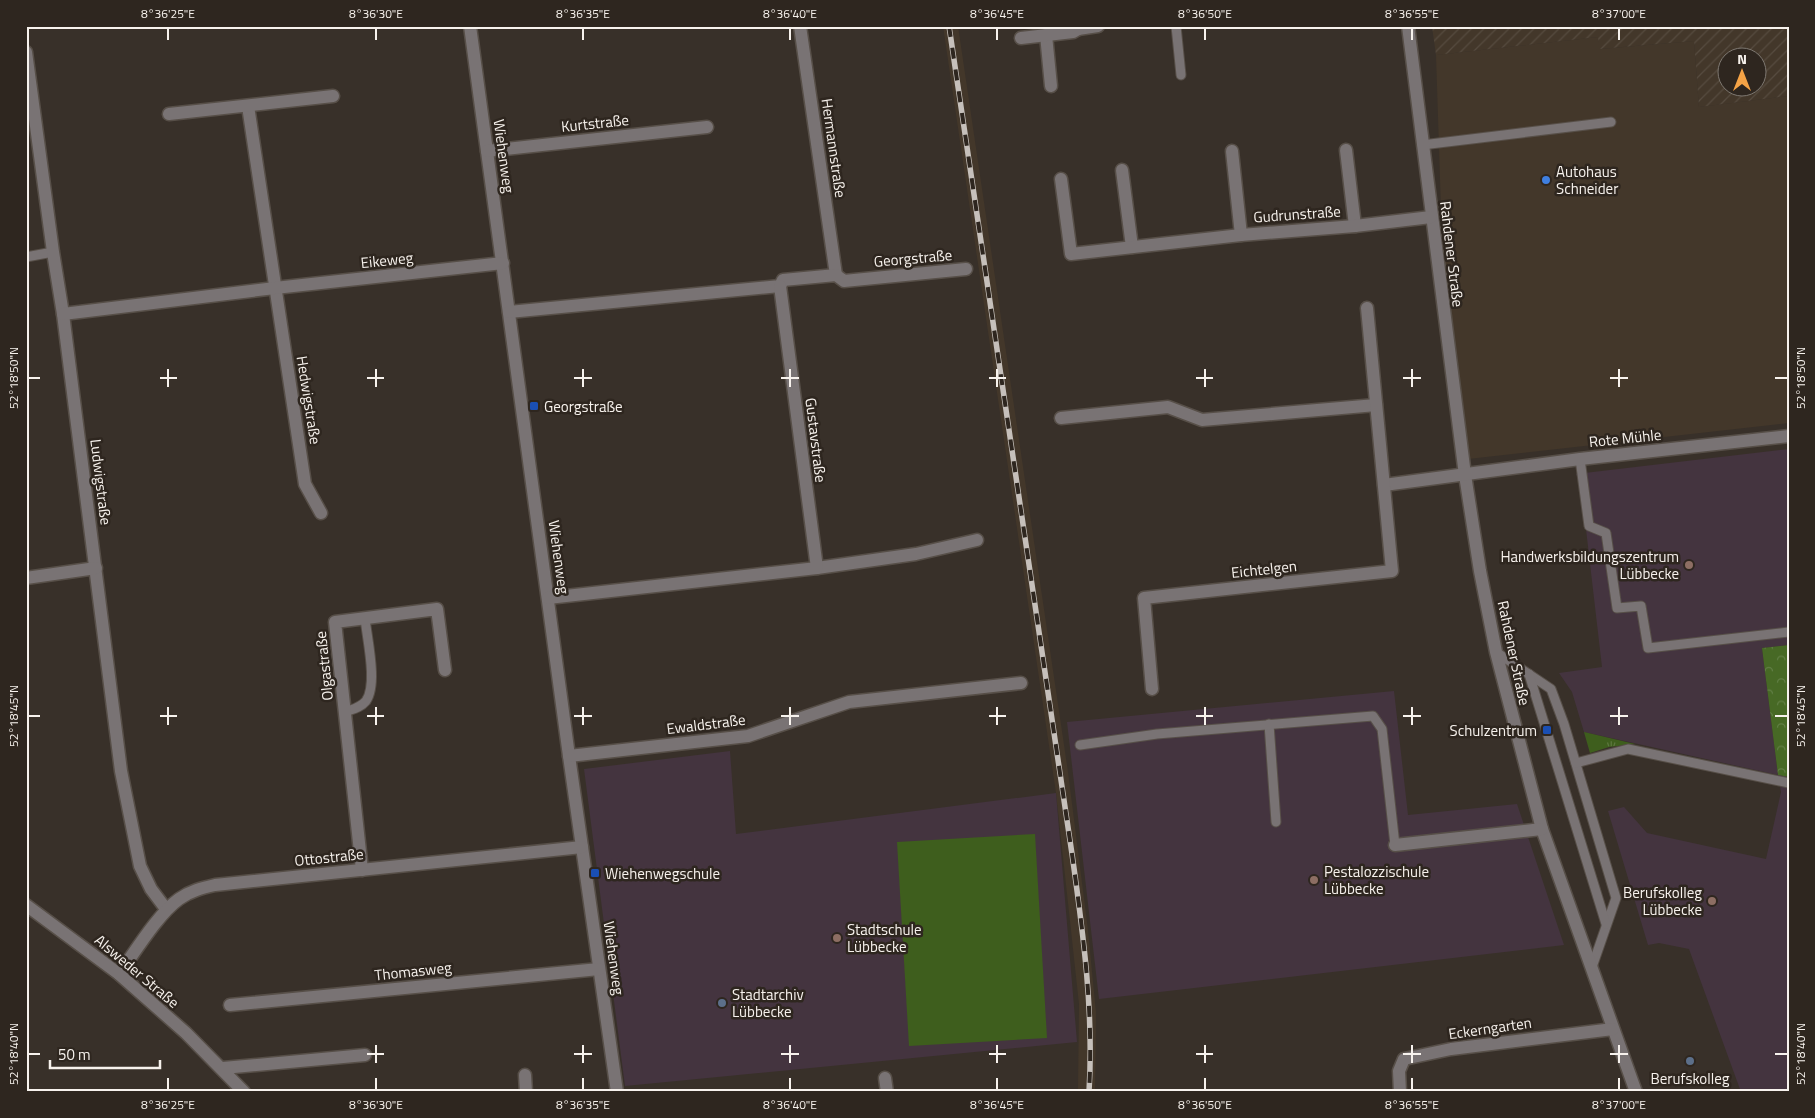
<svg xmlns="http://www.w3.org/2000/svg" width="1815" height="1118" font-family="'Titillium Web',sans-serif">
<defs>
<pattern id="industrial-furrows" width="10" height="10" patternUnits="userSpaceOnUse" patternTransform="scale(1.25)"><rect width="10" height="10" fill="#43372a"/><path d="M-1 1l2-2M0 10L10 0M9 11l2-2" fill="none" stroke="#564b3f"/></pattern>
<pattern id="grass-tufts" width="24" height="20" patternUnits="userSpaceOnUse" patternTransform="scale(1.25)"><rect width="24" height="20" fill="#3e5e1d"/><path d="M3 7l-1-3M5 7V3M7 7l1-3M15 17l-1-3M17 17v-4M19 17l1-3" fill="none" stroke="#5b763e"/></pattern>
<pattern id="forest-crowns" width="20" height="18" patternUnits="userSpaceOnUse" patternTransform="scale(1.25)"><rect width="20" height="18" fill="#476925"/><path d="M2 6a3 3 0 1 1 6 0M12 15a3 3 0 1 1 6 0" fill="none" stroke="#627f45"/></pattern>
</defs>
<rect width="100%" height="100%" fill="#383029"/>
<g fill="#43372a">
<path d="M943 26H958L1068 772 1088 930 1096 1013 1095 1092H1078L1079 1004 1056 793Z"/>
<path d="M1598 37 1600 49 1694 41 1699 107 1789 96V185L1787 188 1789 208V423L1468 459 1443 271 1436 55Z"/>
</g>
<path fill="url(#industrial-furrows)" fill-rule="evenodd" d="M1432 26H1789V96L1699 107 1694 41 1599 49 1598 37 1436 55ZM1728 58H1758V88H1728Z"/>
<g fill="#44343f">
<path d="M1789 449V645L1762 648 1778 775 1789 777V1092H1741L1689 949 1659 943 1648 945 1608 811 1624 807 1647 833 1766 859 1781 792 1778 775 1584 732 1572 692 1559 673 1602 667 1581 486 1576 474Z"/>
<path d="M1394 691 1408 815 1517 804 1564 945 1099 999 1067 722Z"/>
<path d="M730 751 736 834 1056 793 1077 1042 625 1086 584 769Z"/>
</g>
<path fill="url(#grass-tufts)" d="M1584 732 1635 744 1609 747 1590 753Z"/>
<path fill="url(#forest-crowns)" d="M1789 645V777L1778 775 1762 648Z"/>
<path fill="#3e5e1d" d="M1035 834 1047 1038 909 1046 897 842Z"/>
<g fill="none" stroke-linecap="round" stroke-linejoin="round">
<defs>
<g id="service">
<path d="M1176 26 1181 75"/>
<path d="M1422 145 1611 122"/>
<path d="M26 257 53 252"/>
<path d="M1580 459 1589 526 1606 533 1617 608 1641 606 1648 648 1789 632"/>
<path d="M1496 652 1551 689 1564 724 1616 898 1592 967"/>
<path d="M1529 674 1606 924"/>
<path d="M345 712C353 709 360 708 366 701 378 684 367 639 365 618"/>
<path d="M1269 724 1276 822"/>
<path d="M1080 745 1157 734 1373 716 1382 729 1395 845"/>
<path d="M1576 763 1628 749 1789 783"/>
</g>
<g id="minor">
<path d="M470 26 569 756 617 1092"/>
<path d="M800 26 836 275"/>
<path d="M1078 26V29L1098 26"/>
<path d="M1408 26 1465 475 1480 571 1496 652 1542 829 1636 1092"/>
<path d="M1046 35 1051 86"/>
<path d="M1021 38 1073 32 1078 29"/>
<path d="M26 52 53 252 63 314 121 771 140 866 151 889 166 909"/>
<path d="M248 106 305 484 321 513"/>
<path d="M169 114 333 96"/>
<path d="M1346 150 1355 226"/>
<path d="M487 151 707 127"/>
<path d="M1232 151 1241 235"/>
<path d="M1122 170 1132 247"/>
<path d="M1061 179 1071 254 1241 235 1355 226 1431 217"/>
<path d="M509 312 780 286 783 280 836 275 844 281 966 269"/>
<path d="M63 314 275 288 503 263"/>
<path d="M1061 418 1168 407 1202 420 1376 405"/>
<path d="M1384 485 1580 459 1789 436"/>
<path d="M817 568 916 554 977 540"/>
<path d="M26 578 96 568"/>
<path d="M548 598 817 568 780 286"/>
<path d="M1152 689 1144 598 1392 571 1367 308"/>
<path d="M569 756 748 736 849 702 1021 683"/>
<path d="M1395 845 1542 829"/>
<path d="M362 870 335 622 437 609 445 670"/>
<path d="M119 974C135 952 158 914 179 899 190 891 202 888 215 885L582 847"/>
<path d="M230 1005 599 969"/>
<path d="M223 1068 365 1055"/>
<path d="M525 1075 526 1092"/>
<path d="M885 1078 887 1092"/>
<path d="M1400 1092 1399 1071 1404 1059 1451 1049 1613 1029"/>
</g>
<path id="tertiary" d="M26 905 119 974 186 1033 244 1092"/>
</defs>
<use href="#service" stroke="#574f48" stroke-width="11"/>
<use href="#minor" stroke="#574f48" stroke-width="15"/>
<use href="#tertiary" stroke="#574f48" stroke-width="15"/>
<use href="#service" stroke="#797374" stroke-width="9"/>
<use href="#minor" stroke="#797374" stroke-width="12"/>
<use href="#tertiary" stroke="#797374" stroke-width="12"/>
<defs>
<path id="rail" d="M949 26 1072 854C1083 932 1094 1012 1089 1092"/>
</defs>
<use href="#rail" stroke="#c6c0bb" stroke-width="5.5"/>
<use href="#rail" stroke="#2e261f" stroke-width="4" stroke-dasharray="11" stroke-linecap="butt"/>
</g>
<path fill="none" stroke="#f7f2ed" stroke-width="2" d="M168 28V40M376 28V40M583 28V40M790 28V40M997 28V40M1205 28V40M1412 28V40M1619 28V40M168 369V387M376 369V387M583 369V387M790 369V387M997 369V387M1205 369V387M1412 369V387M1619 369V387M28 378H40M160 378H177M367 378H384M574 378H592M781 378H799M989 378H1006M1196 378H1213M1403 378H1421M1610 378H1628M1775 378H1788M168 707V725M376 707V725M583 707V725M790 707V725M997 707V725M1205 707V725M1412 707V725M1619 707V725M28 716H40M160 716H177M367 716H384M574 716H592M781 716H799M989 716H1006M1196 716H1213M1403 716H1421M1610 716H1628M1775 716H1788M376 1045V1063M583 1045V1063M790 1045V1063M997 1045V1063M1205 1045V1063M1412 1045V1063M1619 1045V1063M28 1054H40M367 1054H384M574 1054H592M781 1054H799M989 1054H1006M1196 1054H1213M1403 1054H1421M1610 1054H1628M1775 1054H1788M168 1078V1090M376 1078V1090M583 1078V1090M790 1078V1090M997 1078V1090M1205 1078V1090M1412 1078V1090M1619 1078V1090"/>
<circle fill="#3f7fe0" stroke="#2e261f" stroke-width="2" cx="1546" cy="180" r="5"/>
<g fill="#1a4fb4" stroke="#2e261f" stroke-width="2">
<rect x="529" y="401" width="10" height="10" rx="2.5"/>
<rect x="1542" y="725" width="10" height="10" rx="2.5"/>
<rect x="590" y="868" width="10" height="10" rx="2.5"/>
</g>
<g fill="#8d6e63" stroke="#2e261f" stroke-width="2">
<circle cx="1689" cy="565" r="5"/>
<circle cx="1314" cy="880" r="5"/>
<circle cx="1712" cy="901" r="5"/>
<circle cx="837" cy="938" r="5"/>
</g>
<g fill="#5c6f8a" stroke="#2e261f" stroke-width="2">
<circle cx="722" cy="1003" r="5"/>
<circle cx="1690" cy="1061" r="5"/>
</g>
<g text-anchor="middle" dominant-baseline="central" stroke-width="5" stroke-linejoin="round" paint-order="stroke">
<g font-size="15" fill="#f7f2ed" stroke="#2e261f">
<text transform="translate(595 123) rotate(-6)">Kurtstraße</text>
<text transform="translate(834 148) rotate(82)">Hermannstraße</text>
<text transform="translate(504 156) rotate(82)">Wiehenweg</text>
<text transform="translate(1297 214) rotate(-4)">Gudrunstraße</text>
<text transform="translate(1452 254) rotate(83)">Rahdener Straße</text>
<text transform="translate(913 258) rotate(-5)">Georgstraße</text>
<text transform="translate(387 260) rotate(-6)">Eikeweg</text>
<text transform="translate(309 400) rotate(81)">Hedwigstraße</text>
<text transform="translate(1625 438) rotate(-6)">Rote Mühle</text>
<text transform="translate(816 440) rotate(83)">Gustavstraße</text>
<text transform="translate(101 482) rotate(83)">Ludwigstraße</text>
<text transform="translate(559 557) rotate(82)">Wiehenweg</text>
<text transform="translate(1264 569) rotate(-6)">Eichtelgen</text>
<text transform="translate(1514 653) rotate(78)">Rahdener Straße</text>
<text transform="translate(324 666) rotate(-96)">Olgastraße</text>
<text transform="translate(706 724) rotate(-7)">Ewaldstraße</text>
<text transform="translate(329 857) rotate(-6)">Ottostraße</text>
<text transform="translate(614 958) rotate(82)">Wiehenweg</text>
<text transform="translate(137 971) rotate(40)">Alsweder Straße</text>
<text transform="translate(413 971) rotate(-6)">Thomasweg</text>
<text transform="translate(1490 1028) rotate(-8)">Eckerngarten</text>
</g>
<g font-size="15" fill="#f7f2ed" stroke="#2e261f" text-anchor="start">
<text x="1556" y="171">Autohaus<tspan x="1556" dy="17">Schneider</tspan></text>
<text x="544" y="406">Georgstraße</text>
<text x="1679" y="556" text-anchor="end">Handwerksbildungszentrum<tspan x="1679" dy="17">Lübbecke</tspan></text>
<text x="1537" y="730" text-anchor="end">Schulzentrum</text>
<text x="1324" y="871">Pestalozzischule<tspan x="1324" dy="17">Lübbecke</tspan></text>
<text x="605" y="873">Wiehenwegschule</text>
<text x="1702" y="892" text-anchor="end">Berufskolleg<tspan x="1702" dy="17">Lübbecke</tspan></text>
<text x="847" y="929">Stadtschule<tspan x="847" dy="17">Lübbecke</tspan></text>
<text x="732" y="994">Stadtarchiv<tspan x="732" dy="17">Lübbecke</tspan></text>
<text x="1690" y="1078" text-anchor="middle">Berufskolleg</text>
</g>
</g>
<rect width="1815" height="1118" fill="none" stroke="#2e261f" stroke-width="55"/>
<g transform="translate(1742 72)"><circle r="24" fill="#2e261f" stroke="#7e7871"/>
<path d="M0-4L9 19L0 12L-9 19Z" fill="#f5a346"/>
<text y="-8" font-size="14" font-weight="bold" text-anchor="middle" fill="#f7f2ed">N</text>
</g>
<path d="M50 1060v8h110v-8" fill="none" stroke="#f7f2ed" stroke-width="2.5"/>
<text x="58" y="1060" font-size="15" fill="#f7f2ed" stroke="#2e261f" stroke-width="4" paint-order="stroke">50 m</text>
<rect x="28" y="28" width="1760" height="1062" fill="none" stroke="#f7f2ed" stroke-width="2"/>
<g font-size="12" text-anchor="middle" fill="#f7f2ed">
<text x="168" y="18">8°36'25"E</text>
<text x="376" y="18">8°36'30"E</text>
<text x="583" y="18">8°36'35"E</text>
<text x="790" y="18">8°36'40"E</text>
<text x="997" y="18">8°36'45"E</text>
<text x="1205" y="18">8°36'50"E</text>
<text x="1412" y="18">8°36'55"E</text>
<text x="1619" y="18">8°37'00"E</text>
<text transform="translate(14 378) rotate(-90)" y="4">52°18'50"N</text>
<text transform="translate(1801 378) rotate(-90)" y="4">52°18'50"N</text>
<text transform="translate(14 716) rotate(-90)" y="4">52°18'45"N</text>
<text transform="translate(1801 716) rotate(-90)" y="4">52°18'45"N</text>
<text transform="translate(14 1054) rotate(-90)" y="4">52°18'40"N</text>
<text transform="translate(1801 1054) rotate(-90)" y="4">52°18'40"N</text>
<text x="168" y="1109">8°36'25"E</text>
<text x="376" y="1109">8°36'30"E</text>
<text x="583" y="1109">8°36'35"E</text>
<text x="790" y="1109">8°36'40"E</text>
<text x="997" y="1109">8°36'45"E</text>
<text x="1205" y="1109">8°36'50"E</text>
<text x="1412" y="1109">8°36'55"E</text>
<text x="1619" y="1109">8°37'00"E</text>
</g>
</svg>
